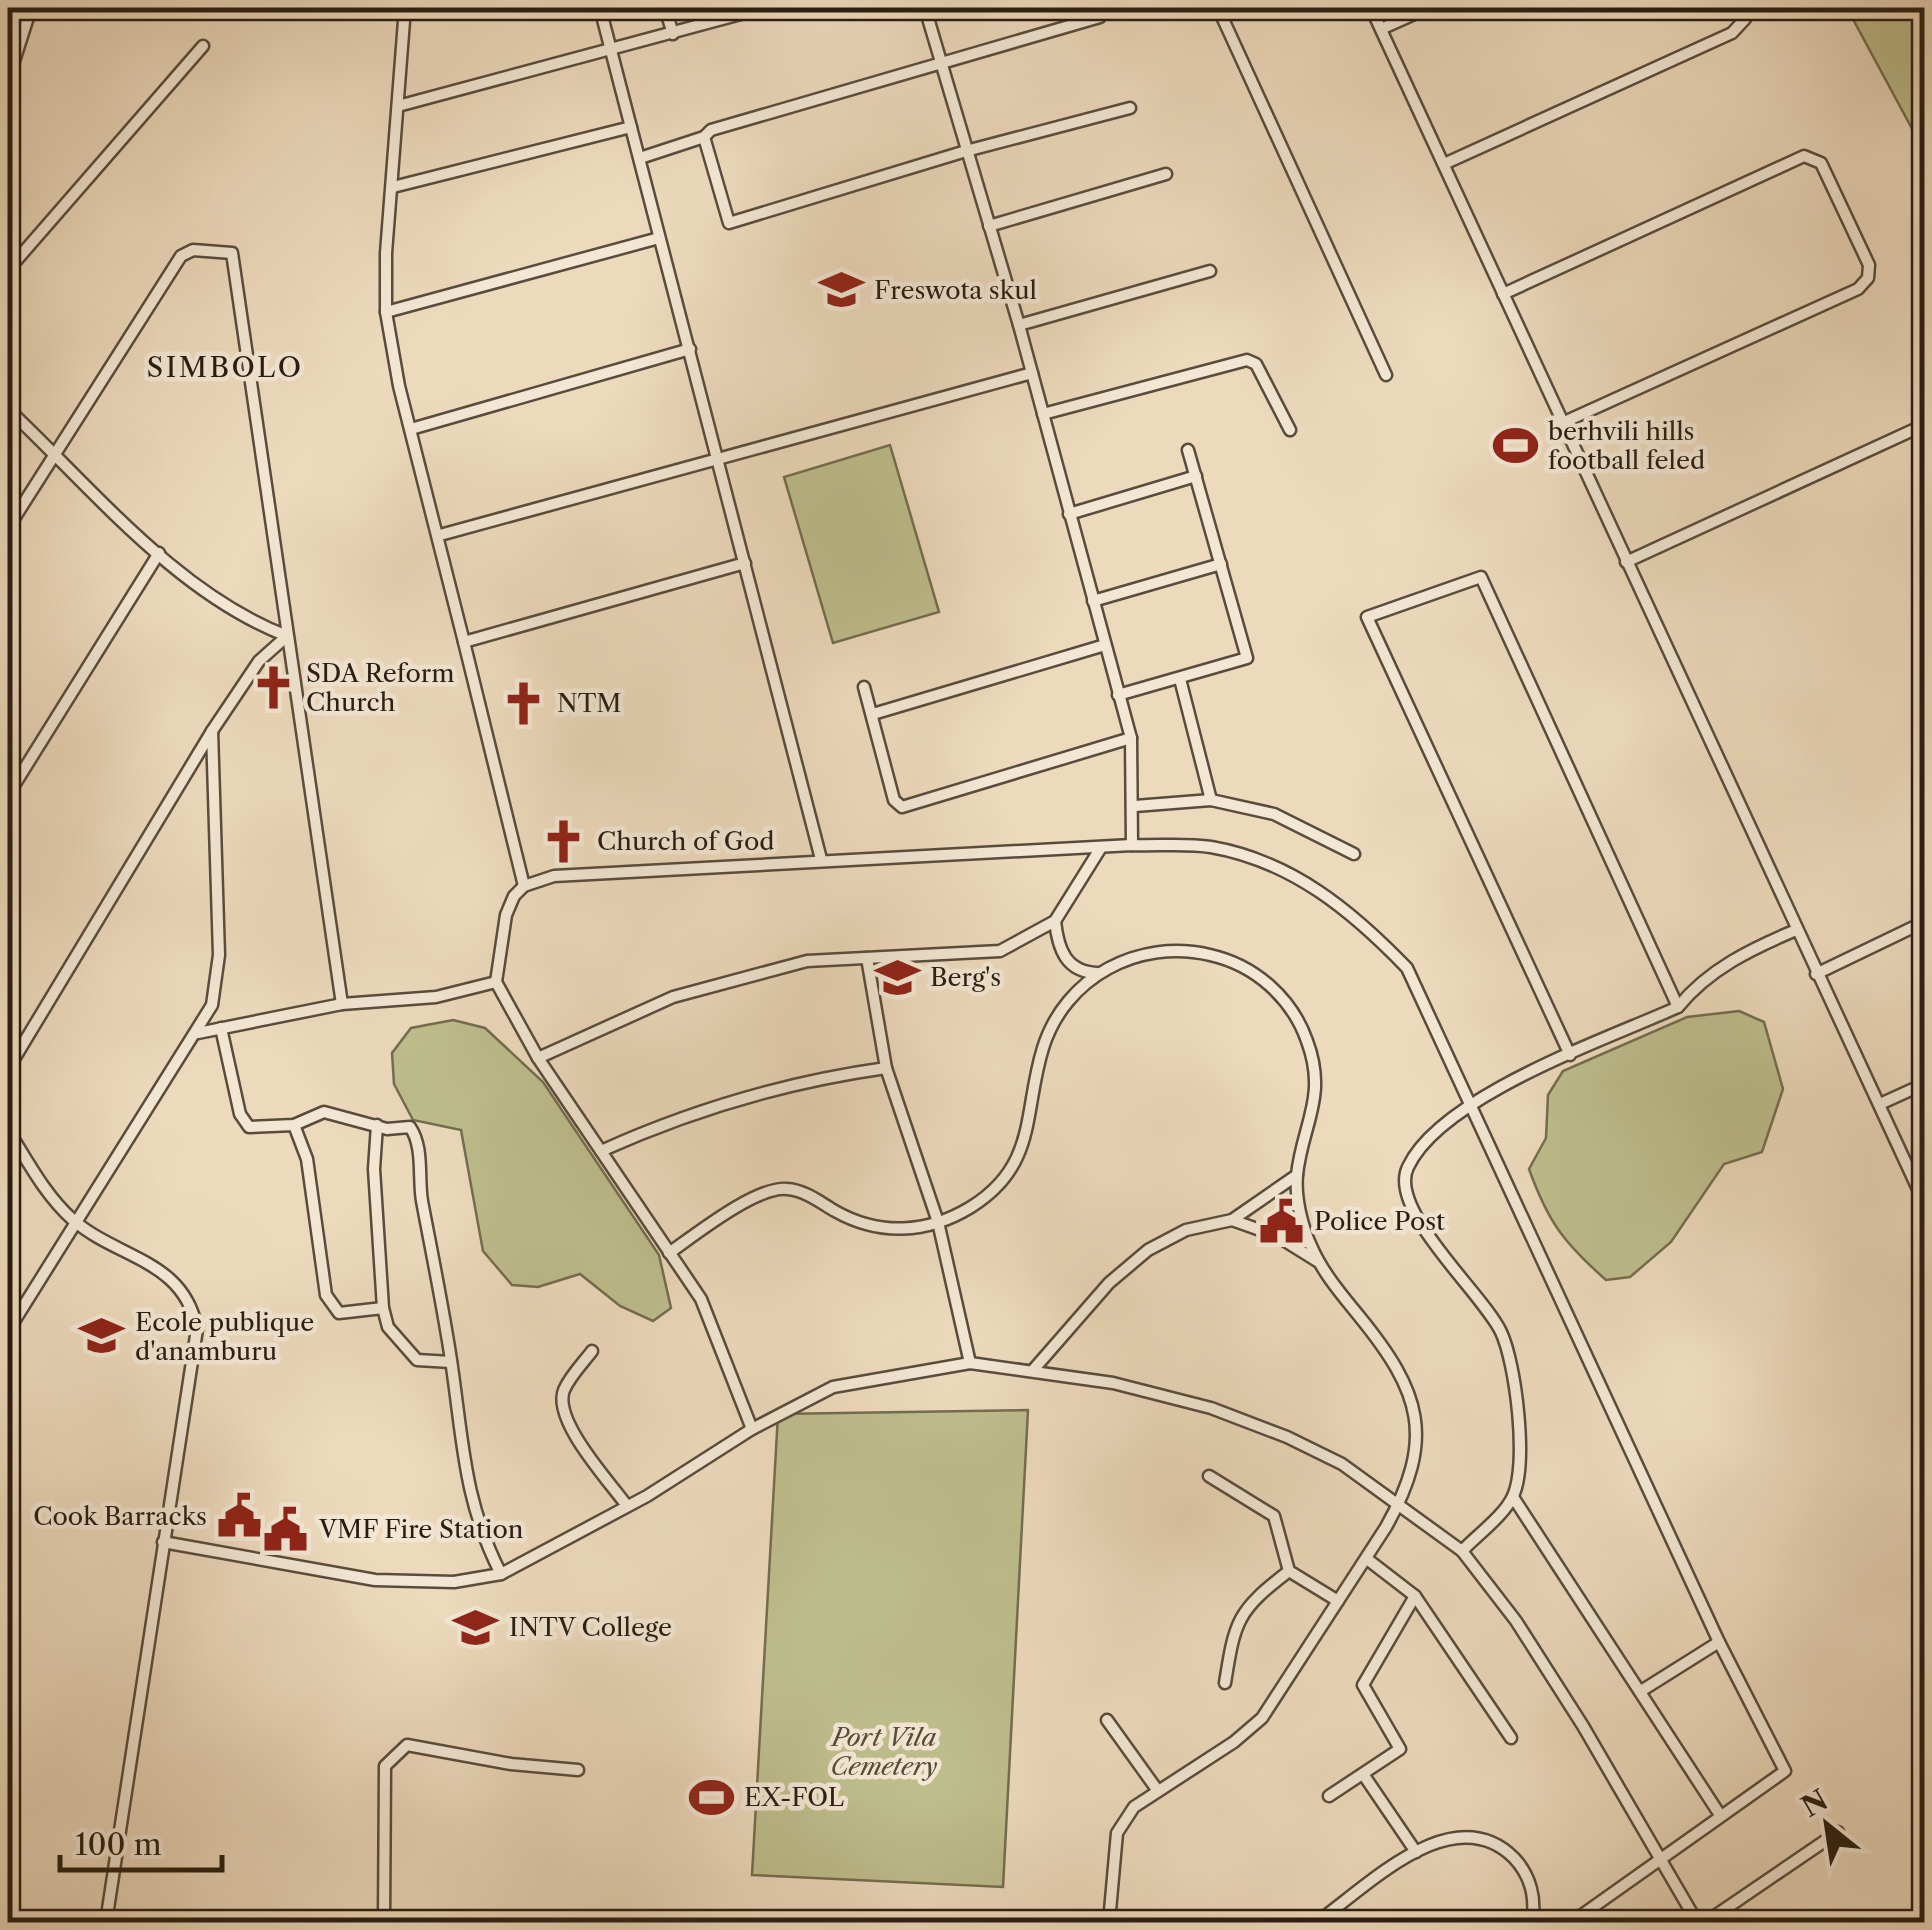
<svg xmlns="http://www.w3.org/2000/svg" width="1932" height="1930" font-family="'Libre Caslon Text',serif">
<rect width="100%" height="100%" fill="#eddabd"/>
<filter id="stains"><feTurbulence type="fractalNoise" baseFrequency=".002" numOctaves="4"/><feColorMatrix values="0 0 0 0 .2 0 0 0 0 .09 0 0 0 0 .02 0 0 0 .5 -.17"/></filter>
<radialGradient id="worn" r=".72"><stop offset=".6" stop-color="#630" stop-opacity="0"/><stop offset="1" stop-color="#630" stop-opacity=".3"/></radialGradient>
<g fill="#bebe8d" stroke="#736d50" stroke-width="2.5">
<path d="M1847 8H1924V151Z"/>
<path d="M890 445 939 612 833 643 784 477Z"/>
<path d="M1739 1011 1764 1022 1783 1089 1762 1152 1724 1164 1671 1242 1630 1277 1606 1280C1564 1243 1548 1222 1529 1169L1546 1138 1548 1095 1563 1071 1687 1017Z"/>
<path d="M453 1020 485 1028 543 1082 659 1255 671 1308 653 1321 620 1306 580 1274 538 1287 512 1285 483 1251 461 1130 413 1120 394 1084 392 1053 411 1028Z"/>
<path d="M1028 1410 1003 1887 752 1875 778 1414Z"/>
</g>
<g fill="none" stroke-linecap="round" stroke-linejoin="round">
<defs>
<g id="minor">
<path d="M405 8 386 253V312L399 386 464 642 745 563"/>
<path d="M600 8 821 859"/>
<path d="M665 8 673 34"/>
<path d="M925 8 1019 325 1131 738 1132 845"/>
<path d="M1218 8 1386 375"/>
<path d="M1371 8 1924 1202"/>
<path d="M1381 29 1428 8"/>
<path d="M8 80 31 8"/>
<path d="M398 106 763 8"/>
<path d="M704 137 729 223 966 151 1130 108"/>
<path d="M640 158 704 137 711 130 1100 17"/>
<path d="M1444 164 1732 33 1745 19 1746 8"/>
<path d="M393 187 631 127"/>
<path d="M989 226 1166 174"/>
<path d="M8 270 203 46"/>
<path d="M1503 294 1804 156 1821 163 1869 265 1868 278 1858 289 1562 423"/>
<path d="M386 312 659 238"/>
<path d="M1019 325 1210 271"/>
<path d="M8 409C92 488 177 594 287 636"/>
<path d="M1043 414 1247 360 1256 364 1290 430"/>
<path d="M411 429 690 349"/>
<path d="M1069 514 1196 476"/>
<path d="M8 528 181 256 193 250 232 253 342 1004"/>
<path d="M440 535 1032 373"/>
<path d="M1626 562 1924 425"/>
<path d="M1093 601 1221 564"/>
<path d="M464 642 524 886"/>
<path d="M864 687 894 800 902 807 1131 738"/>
<path d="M1118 695 1247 658 1188 450"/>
<path d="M873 714 1105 645"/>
<path d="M8 795 159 553"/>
<path d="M1211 800 1274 814 1354 854"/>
<path d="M1135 806 1211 800 1180 679"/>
<path d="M1055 921C1058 949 1066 972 1097 973"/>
<path d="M1816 974 1924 922"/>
<path d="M1678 1007C1709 969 1751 949 1796 930"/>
<path d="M221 1028 240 1114 249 1127 294 1125 324 1112 387 1129 410 1127C424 1147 418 1178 422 1201 432 1254 443 1307 451 1360 463 1439 463 1500 501 1574"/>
<path d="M198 1033 342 1004 436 997 496 982"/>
<path d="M538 1058 673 997 807 961 1000 951 1055 921 1100 849"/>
<path d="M886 1068 938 1222 970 1363"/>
<path d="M8 1069 212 731 259 661 287 636"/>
<path d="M1880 1104 1924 1084"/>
<path d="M294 1125 307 1159 326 1295 339 1313 383 1308"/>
<path d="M377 1125 374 1169 383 1308 388 1327 417 1360 451 1362"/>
<path d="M8 1130C27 1160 45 1195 72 1219 117 1259 184 1259 197 1329L106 1922"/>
<path d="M601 1151C694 1109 786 1082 886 1068L867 958"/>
<path d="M1232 1220 1277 1236 1317 1261"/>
<path d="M669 1253C695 1235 756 1186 787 1189 805 1190 821 1203 835 1211 879 1236 927 1234 971 1207 1038 1165 1023 1112 1043 1048 1065 977 1139 938 1210 955 1255 965 1292 998 1307 1041 1328 1097 1302 1125 1297 1175 1295 1198 1302 1227 1312 1248 1323 1273 1342 1295 1359 1316 1421 1392 1436 1438 1386 1527L1262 1718 1234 1742 1134 1807 1117 1833 1109 1922"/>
<path d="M8 1331 212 1005 219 955 212 731"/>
<path d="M592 1351C583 1363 570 1376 564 1390 552 1420 609 1481 627 1506"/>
<path d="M1034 1369 1109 1283 1148 1250 1186 1230 1232 1220 1297 1175"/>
<path d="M752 1429 701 1299 538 1058 496 982 506 915 514 896 524 886 554 876 1132 845C1158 846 1186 843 1211 847 1292 861 1352 911 1407 968L1719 1642 1785 1771 1572 1922"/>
<path d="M1209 1476 1274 1516 1289 1571 1338 1601"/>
<path d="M1513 1497 1720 1815"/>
<path d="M163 1542 375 1580 454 1582 501 1574 647 1496 752 1429 833 1387 970 1363 1113 1383 1211 1408 1287 1437 1342 1464 1462 1551 1516 1621 1583 1726 1697 1922"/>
<path d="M1462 1551C1477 1535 1504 1516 1513 1496 1528 1464 1516 1364 1501 1332 1482 1292 1387 1210 1408 1167 1441 1096 1607 1039 1678 1007L1481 577 1367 617 1570 1055"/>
<path d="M1367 1559 1415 1596 1511 1738"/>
<path d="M1225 1683C1235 1620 1237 1611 1289 1571"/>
<path d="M1641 1691 1719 1642"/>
<path d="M1107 1720 1158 1791"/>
<path d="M1363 1774 1416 1852"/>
<path d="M1329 1796 1400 1749 1363 1685 1415 1596"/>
<path d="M384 1922 385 1766 407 1745 511 1764 578 1770"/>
<path d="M1317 1922C1367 1887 1453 1797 1514 1858 1531 1876 1536 1899 1532 1922"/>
<path d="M1706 1922 1838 1832"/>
</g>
</defs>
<use href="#minor" stroke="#594c3d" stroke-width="15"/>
<use href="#minor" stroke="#f3e7d4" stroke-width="10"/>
</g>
<defs>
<symbol id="school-bare" viewBox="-9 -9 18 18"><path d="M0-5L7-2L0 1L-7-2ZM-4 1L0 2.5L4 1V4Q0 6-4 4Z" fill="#8f2418" stroke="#f3e7d4" stroke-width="2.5" paint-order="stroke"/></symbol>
<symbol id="stadium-bare" viewBox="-9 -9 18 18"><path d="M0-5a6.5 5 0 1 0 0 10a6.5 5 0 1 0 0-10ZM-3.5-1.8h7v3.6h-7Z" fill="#8f2418" stroke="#f3e7d4" stroke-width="2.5" paint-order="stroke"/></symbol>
<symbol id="church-bare" viewBox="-9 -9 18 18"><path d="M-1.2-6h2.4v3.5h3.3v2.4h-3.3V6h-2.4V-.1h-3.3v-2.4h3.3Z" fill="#8f2418" stroke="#f3e7d4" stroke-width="2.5" paint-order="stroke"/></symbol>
<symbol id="civic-bare" viewBox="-9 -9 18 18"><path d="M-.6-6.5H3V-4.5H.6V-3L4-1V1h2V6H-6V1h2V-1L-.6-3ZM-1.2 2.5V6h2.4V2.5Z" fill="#8f2418" stroke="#f3e7d4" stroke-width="2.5" paint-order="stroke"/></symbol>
</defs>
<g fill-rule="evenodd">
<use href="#school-bare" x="810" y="258" width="63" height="63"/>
<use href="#stadium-bare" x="1484" y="414" width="63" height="63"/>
<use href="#church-bare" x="242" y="656" width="63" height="63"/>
<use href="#church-bare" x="492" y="672" width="63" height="63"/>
<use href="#church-bare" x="532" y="810" width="63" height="63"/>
<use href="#school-bare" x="866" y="946" width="63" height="63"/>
<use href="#civic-bare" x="1250" y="1190" width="63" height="63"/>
<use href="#school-bare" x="70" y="1304" width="63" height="63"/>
<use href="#civic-bare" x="208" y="1484" width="63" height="63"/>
<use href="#civic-bare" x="254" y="1498" width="63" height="63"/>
<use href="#school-bare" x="444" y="1596" width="63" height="63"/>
<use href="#stadium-bare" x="680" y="1766" width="63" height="63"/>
</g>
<g text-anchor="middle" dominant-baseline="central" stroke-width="9" stroke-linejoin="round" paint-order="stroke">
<g font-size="25" fill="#281c12" stroke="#f3e7d4" text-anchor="start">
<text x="874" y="290">Freswota skul</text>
<text x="1548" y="431">berhvili hills<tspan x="1548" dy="29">football feled</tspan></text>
<text x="306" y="673">SDA Reform<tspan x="306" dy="29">Church</tspan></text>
<text x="557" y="703">NTM</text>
<text x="597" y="841">Church of God</text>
<text x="930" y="977">Berg's</text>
<text x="1314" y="1221">Police Post</text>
<text x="135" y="1322">Ecole publique<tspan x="135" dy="29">d'anamburu</tspan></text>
<text x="207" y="1516" text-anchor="end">Cook Barracks</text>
<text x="319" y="1529">VMF Fire Station</text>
<text x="509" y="1627">INTV College</text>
<text x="744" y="1797">EX-FOL</text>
</g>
<g font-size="25" font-style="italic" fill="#554d37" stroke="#f3e7d4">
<text x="884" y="1737">Port Vila<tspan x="884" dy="29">Cemetery</tspan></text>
</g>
<g font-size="28" letter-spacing="2.5" fill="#281c12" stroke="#f3e7d4">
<text x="225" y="367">SIMBOLO</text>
</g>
</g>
<rect width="1932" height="1930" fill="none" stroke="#eddabd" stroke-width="40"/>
<rect x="10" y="10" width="1912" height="1910" fill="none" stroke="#281c12" stroke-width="5"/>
<rect x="20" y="20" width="1892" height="1890" fill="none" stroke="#281c12" stroke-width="2.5"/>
<g transform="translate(1827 1825) rotate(330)" stroke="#f3e7d4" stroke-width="8" paint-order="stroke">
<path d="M0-8L18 38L0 25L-18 38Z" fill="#281c12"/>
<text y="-15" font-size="28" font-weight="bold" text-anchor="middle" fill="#281c12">N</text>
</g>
<path d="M60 1855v15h162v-15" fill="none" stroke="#281c12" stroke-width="5"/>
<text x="75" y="1855" font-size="30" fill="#281c12" stroke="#f3e7d4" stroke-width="8" paint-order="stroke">100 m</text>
<rect width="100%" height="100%" filter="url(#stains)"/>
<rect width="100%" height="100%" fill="url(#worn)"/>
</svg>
